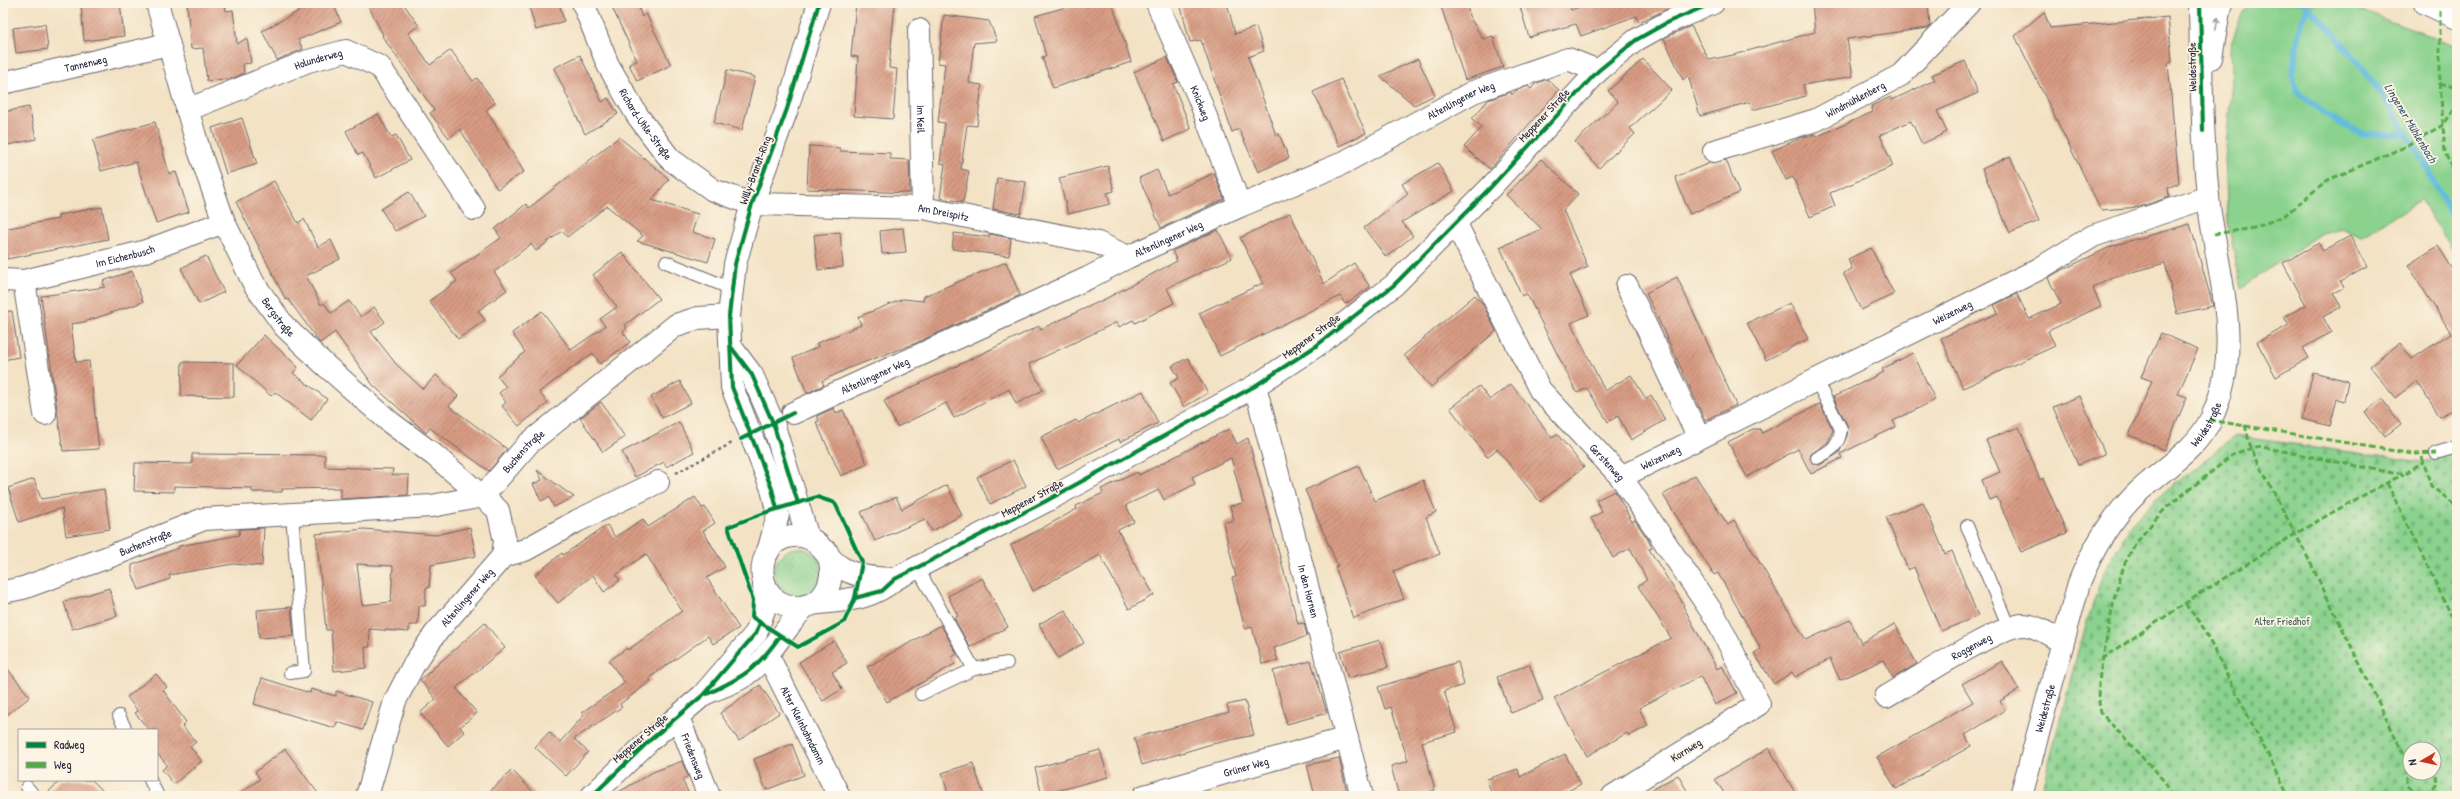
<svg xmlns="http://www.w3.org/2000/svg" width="2460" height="799" font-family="'Patrick Hand',sans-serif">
<defs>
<pattern id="grass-dots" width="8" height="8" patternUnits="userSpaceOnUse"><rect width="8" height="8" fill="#8ad28e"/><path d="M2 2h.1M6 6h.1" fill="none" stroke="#77b47b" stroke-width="1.8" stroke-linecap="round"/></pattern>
<pattern id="cemetery-stones" width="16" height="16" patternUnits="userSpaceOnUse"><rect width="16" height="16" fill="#8ad28e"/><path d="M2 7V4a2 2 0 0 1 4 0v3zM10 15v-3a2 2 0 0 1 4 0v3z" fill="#77b47b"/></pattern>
<pattern id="building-hatch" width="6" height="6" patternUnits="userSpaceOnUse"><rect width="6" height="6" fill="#d89b83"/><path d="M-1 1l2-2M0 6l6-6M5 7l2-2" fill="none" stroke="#af7e6c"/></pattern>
</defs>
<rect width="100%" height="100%" fill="#fcf5e5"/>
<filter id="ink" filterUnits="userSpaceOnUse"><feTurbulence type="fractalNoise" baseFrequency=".025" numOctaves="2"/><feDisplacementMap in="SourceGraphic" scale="8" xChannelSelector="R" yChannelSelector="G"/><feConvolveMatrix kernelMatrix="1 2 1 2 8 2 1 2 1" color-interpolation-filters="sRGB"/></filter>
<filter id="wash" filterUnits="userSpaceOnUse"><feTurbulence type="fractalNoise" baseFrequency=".012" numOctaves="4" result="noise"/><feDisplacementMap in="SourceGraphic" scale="16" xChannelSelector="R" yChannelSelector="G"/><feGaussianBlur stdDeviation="0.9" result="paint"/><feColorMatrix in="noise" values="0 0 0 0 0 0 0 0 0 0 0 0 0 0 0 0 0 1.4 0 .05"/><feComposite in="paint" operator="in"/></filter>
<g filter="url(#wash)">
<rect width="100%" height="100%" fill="#f3e2c4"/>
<circle fill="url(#grass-dots)" stroke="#567a64" cx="798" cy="572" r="24"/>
<path fill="url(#cemetery-stones)" stroke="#567a64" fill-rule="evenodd" d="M2235 436 2423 462 2457 452V796H2040L2078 651 2103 573 2130 527 2154 500ZM2410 749H2434V773H2410Z"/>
<path fill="#8ad28e" stroke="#567a64" d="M2250 3H2340L2457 46V259L2421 200 2360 237 2342 228 2322 233 2241 288 2228 223 2225 159 2232 81 2231 44 2242 13Z"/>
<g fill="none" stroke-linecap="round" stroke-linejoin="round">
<g stroke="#64bce1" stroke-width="6">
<path d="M2303 3C2372 65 2415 144 2457 226"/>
<path d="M2308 7 2300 27 2292 75 2299 93 2329 117 2361 134 2408 135"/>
</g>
</g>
<g id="blocks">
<g fill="url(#building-hatch)" fill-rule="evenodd">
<path d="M103 3H120L124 36 84 41 81 5Z"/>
<path d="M187 3H225L226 11 233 10 237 44 247 38 251 63 243 64 244 73 234 78 207 81 203 48 191 49Z"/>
<path d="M296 3H333L341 22 298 40 303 49 277 60 262 31 299 11Z"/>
<path d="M367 3H403L419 26 408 33 430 65 451 50 473 81 477 78 495 103 486 110 524 172 497 189 460 129 449 138 430 113 434 110 382 36 383 35Z"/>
<path d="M528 3H559L564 21 536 30Z"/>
<path d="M610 3H637L642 17 646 14 671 65 637 81 629 64 637 61Z"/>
<path d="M856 3H895L889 68 897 69 893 119 854 116 858 57 851 56Z"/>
<path d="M1080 3H1112L1131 62 1053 88 1042 57 1046 56 1035 16Z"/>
<path d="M1180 3H1227L1235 34 1256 27 1264 51 1248 57 1276 135 1279 134 1289 158 1258 172 1239 129 1232 132 1201 40 1190 42Z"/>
<path d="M1440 3H1467L1469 16 1483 39 1493 36 1503 67 1465 80Z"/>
<path d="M1519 3H1569L1571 10 1589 3 1679 4 1639 22 1636 16 1581 36 1576 24 1529 37Z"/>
<path d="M1812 3H1928L1930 26 1928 28 1847 39 1853 76 1803 85 1806 96 1752 110 1750 102 1700 116 1688 75 1683 80 1664 38 1691 26 1709 60 1733 55 1815 32Z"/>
<path d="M2044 12 2050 28 2168 17 2172 62 2168 63 2179 183 2168 188 2169 197 2140 207 2101 210 2015 36Z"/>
<path d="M944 15 989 21 997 41 974 43 969 83 982 85 977 126 967 125 961 169 969 171 963 202 940 198 945 164 940 163 945 123 938 122 945 64 938 63Z"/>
<path d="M45 24 48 49 16 53 13 28Z"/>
<path d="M580 55 602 102 608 98 618 114 585 134 554 68Z"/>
<path d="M1167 57 1178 82 1173 84 1191 129 1164 141 1134 72Z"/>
<path d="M1418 59 1435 95 1414 105 1380 76Z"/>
<path d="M1643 59 1672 90 1630 128 1635 134 1599 168 1575 142 1618 102 1608 91Z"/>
<path d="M1965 61 1978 93 1937 111 1947 132 1922 144 1911 121 1880 135 1893 166 1830 193 1835 206 1810 217 1793 177 1786 180 1772 151 1800 138 1815 134 1816 137 1873 112 1871 106 1891 97 1892 100 1935 80 1932 75Z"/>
<path d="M727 70 755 77 742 130 714 123Z"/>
<path d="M1341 79 1366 133 1339 146 1313 92Z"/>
<path d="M1547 79 1559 90 1490 169 1464 147 1482 127 1472 119 1488 100 1511 92 1512 95 1515 91 1528 86 1531 89 1535 84Z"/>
<path d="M29 107 36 139 3 146V112Z"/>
<path d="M378 114 391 137 396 135 410 160 376 178 363 153 358 155 346 131Z"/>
<path d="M242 118 257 164 226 174 212 128Z"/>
<path d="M155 122 169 174 176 172 189 212 156 223 136 162 101 171 93 140Z"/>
<path d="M619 137 669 179 652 200 698 214 692 232 715 239 708 262 637 241 643 236 607 206 567 237 562 231 536 251 531 244 494 272 507 290 478 311 485 320 458 339 429 301 457 281 451 273 501 238 495 229 526 204 529 208Z"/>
<path d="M809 146 840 148V151L890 153V159L909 160 910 193 807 189Z"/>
<path d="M2010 156 2039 221 2010 233 1982 169Z"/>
<path d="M1541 159 1578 194 1563 210 1588 267 1570 275 1589 315 1571 323 1605 391 1631 375 1646 399 1651 395 1665 420 1631 440 1618 416 1608 422 1587 388 1577 393 1527 294 1522 296 1500 247 1542 229 1506 195Z"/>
<path d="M1726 160 1739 193 1690 214 1675 177 1710 163Z"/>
<path d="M1438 163 1454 191 1402 222 1413 236 1386 257 1364 228 1408 194 1402 184Z"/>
<path d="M1108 166 1114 191 1107 193 1110 204 1068 214 1059 178Z"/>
<path d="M1157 170 1168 194 1214 173 1224 199 1161 228 1139 178Z"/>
<path d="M997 178 1026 182 1021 214 993 209Z"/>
<path d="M274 181 298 223 304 219 318 247 331 240 340 259 306 276 321 305 324 303 331 313 349 301 361 317 374 307 385 322 371 332 396 364 423 389 436 375 458 396 449 406 507 449 489 471 430 428 426 433 373 385 335 332 320 343 288 299 286 300 236 202Z"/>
<path d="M409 192 424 216 395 231 381 209Z"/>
<path d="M102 207 108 239 7 259 3 229 58 219V215Z"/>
<path d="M1290 213 1324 284 1354 263 1370 287 1345 304 1340 296 1220 356 1199 313 1263 283 1240 238Z"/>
<path d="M2190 224 2213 306 2177 314 2165 263 2110 278 2092 287 2101 306 2048 331 2055 346 1963 388 1941 338 1998 313 1994 305 2017 294 2029 319 2061 304 2048 278 2056 273 2112 246Z"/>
<path d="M903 228 906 252 882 254 880 231Z"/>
<path d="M1218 230 1232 258 1167 288 1174 303 1135 323 1133 320 1119 327 1117 322 1029 364 1043 390 1016 404 1009 389 954 418 946 403 897 427 884 401 1039 326 1041 329 1105 299 1177 261 1172 251Z"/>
<path d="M840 232 843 267 818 270 814 235Z"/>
<path d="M954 233 989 237V234L1011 238 1009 256 952 249Z"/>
<path d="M2350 236 2367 267 2340 282 2343 288 2333 293 2341 307 2323 317 2331 332 2303 348 2309 358 2276 377 2257 342 2289 325 2284 317 2306 305 2283 263 2319 243 2323 251Z"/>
<path d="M2438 246 2457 276V406L2440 417 2417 381 2395 398 2370 366 2400 343 2412 359 2451 333 2408 265Z"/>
<path d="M1871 248 1894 294 1861 310 1843 273 1852 269 1848 259Z"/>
<path d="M622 252 659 299 625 325 627 328 623 332 630 342 600 364 593 353 539 392 548 403 519 426 502 406 506 402 499 393 506 387 497 376 525 352 512 333 542 311 571 350 605 326 600 319 617 307 593 275Z"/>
<path d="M206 256 224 292 199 304 181 268Z"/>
<path d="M1006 262 1020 295 916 343 849 368 822 381 824 385 807 393 793 358 818 347 817 343 861 325 858 317 903 299 923 301 924 296Z"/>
<path d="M132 271 143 302 84 322 71 324 76 362 89 361 99 449 63 451 41 296 105 287 103 281Z"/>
<path d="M1677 277 1736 405 1705 420 1646 293Z"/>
<path d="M1475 295 1483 304 1496 331 1431 387 1404 355Z"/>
<path d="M1790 303 1808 339 1766 360 1747 323Z"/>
<path d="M12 311 19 357 3 360V312Z"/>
<path d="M2161 333 2198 349 2178 394 2187 397 2165 450 2129 435 2152 381 2141 377Z"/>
<path d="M264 335 298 367 293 373 327 399 311 420 275 392 271 396 237 365Z"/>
<path d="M1913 353 1935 400 1893 421 1896 427 1840 454 1842 458 1811 474 1798 449 1747 477 1728 442 1753 429H1760L1762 433 1820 404 1833 430 1828 442 1811 454 1810 458 1813 464 1820 465 1839 453 1847 436 1848 426 1833 397 1884 372 1882 369Z"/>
<path d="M1188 358 1208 393 1184 407 1170 383 1179 378 1172 366Z"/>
<path d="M182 362 234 363V397L181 396Z"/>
<path d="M2313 372 2348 381 2344 401 2337 399 2330 426 2302 419Z"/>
<path d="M680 381 691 403 662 418 651 397Z"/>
<path d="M1511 384 1552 438 1557 434 1584 467 1540 502 1497 449 1487 457 1450 408 1479 386 1490 400Z"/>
<path d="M1143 391 1158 423 1120 442 1119 439 1057 469 1041 437 1076 420 1078 423Z"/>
<path d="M2080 396 2105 454 2078 465 2053 407Z"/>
<path d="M2382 399 2401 424 2384 437 2365 412Z"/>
<path d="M601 402 625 437 603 452 580 418Z"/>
<path d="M834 408 836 413 843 410 867 464 841 476 816 422 819 421 817 416Z"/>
<path d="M679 422 694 452 666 467 664 462 635 477 622 452Z"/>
<path d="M2019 427 2040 480 2043 478 2067 533 2021 552 1997 497 1990 500 1982 480 2000 472 1986 440Z"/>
<path d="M1229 429 1237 444 1248 438 1298 624 1304 623 1307 636 1274 648 1278 660 1262 664 1252 627 1245 629 1232 578 1236 577 1223 523 1234 520 1230 506 1243 503 1231 458 1192 477 1195 484 1164 500 1159 490 1126 505 1134 522 1118 530 1141 577 1143 576 1154 595 1129 609 1100 555 1033 591 1011 545 1077 509 1076 506 1103 493 1101 489 1138 472 1139 475Z"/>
<path d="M192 454 325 455V467L393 469 392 475H409L408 495 341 499V488L282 489V492H252V488L174 486V492L134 491 135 463 192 464Z"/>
<path d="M1013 460 1026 486 990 504 977 477Z"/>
<path d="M1359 466 1375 501 1423 480 1436 512 1426 517 1440 554 1393 571 1404 599 1354 618 1335 567 1338 566 1305 490Z"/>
<path d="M537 470 564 490 574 497 554 507 549 497 541 501 533 484 542 480Z"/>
<path d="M1695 475 1728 525 1734 520 1806 640 1850 620 1861 643 1895 624 1917 664 1893 678 1883 660 1840 680 1830 659 1795 677 1792 672 1774 684 1754 653 1761 649 1718 573 1714 575 1663 495Z"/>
<path d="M34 479 41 499 104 489 110 529 66 536 62 508 19 522 8 488Z"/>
<path d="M947 485 962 515 932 531 925 519 875 541 861 512 896 497 902 509Z"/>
<path d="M1615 491 1632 522 1635 520 1647 538 1652 548 1649 549 1684 605 1683 606 1717 669 1722 666 1737 693 1715 705 1700 676 1639 708 1648 726 1629 736 1627 733 1587 756 1554 698 1671 638 1638 586 1647 580 1630 548 1613 558 1591 518 1602 512 1596 500Z"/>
<path d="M695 497 702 508 705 507 715 523 703 531 725 567 707 578 739 628 713 644 708 636 649 678 651 681 620 704 622 707 574 739 588 752 566 776 535 747 549 732 560 742 584 715 582 712 625 683 609 661 627 648 628 650 682 611 646 554 616 575 620 580 604 592 593 575 558 603 535 575 562 553 563 555 607 525 615 537 643 519 648 527Z"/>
<path d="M1923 502 1945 554 1952 551 1978 616 1941 631 1914 567 1908 570 1886 517Z"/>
<path d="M470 527 476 556 431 565 429 588H426L425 606H419L418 625H409V632L369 629 370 647H365L366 668 334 671 331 630H326L316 534 364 529 436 535ZM357 564 393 566 391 602 362 605Z"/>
<path d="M264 528 262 566 233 564 169 575 170 579 139 590 132 572V565L179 548V546L239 535 240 529Z"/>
<path d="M982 578 1008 627 970 647 954 618 958 616 948 596Z"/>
<path d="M109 588 117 616 72 629 64 602Z"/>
<path d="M291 607 294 636 259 638 257 610Z"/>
<path d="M1065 610 1084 643 1058 658 1039 624Z"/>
<path d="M485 623 505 648 456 688 477 713 460 727 464 732 448 746 420 713 436 699 420 680Z"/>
<path d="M941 625 957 654 952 657 955 664 887 702 867 667Z"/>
<path d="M1380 640 1388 667 1348 678 1340 652Z"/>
<path d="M834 641 847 663 832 672 842 689 823 701 799 662Z"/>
<path d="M1311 661 1327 713 1287 724 1273 671Z"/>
<path d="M2002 661 2019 690 2000 701 2005 710 1965 735 1971 746 1896 789 1877 757 1973 702 1962 684Z"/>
<path d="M1458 662 1464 685 1444 691 1457 732 1422 742 1435 790 1415 796H1399L1391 766 1408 761 1391 707 1385 709 1378 687Z"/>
<path d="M3 663 30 697 3 718Z"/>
<path d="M1529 664 1543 700 1511 713 1497 677Z"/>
<path d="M156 674 167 687 163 690 186 722 182 726 196 742 190 747 202 761 174 784 162 770 167 765 157 753V730H149L135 713 138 711 127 697Z"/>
<path d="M262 678 310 693 311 689 336 696V691L372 702 363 730 337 722 335 728 254 704Z"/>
<path d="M760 685 779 713 739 741 720 713Z"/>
<path d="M1245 701 1254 735 1208 745 1142 765 1134 738 1229 712 1227 705Z"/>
<path d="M792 744 804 775 766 790 754 759Z"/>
<path d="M1769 748 1797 796H1726L1715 779Z"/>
<path d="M285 749 320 796H237L260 779 255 772Z"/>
<path d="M1100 750 1108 777 1042 795 1035 768Z"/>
<path d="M1565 754 1581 784 1559 796H1492L1487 779 1518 769 1520 777Z"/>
<path d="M1339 758 1348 796H1315L1307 765Z"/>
<path d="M682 761 688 776 682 780 690 796H612L653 772Z"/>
<path d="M973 763 984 796H949L942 773Z"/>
<path d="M512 770 537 796H485Z"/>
<path d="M1678 775 1690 796H1641Z"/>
<path d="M61 780H92L108 796H44Z"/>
</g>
</g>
</g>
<g filter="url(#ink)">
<use href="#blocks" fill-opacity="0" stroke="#6b656b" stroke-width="1"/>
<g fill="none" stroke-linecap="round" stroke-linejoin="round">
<defs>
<g id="lane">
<path d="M666 262 732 289"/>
<path d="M1816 380 1841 429C1839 446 1831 451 1817 458"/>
<path d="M2436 453 2457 447"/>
<path d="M1967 526 2009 628"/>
<path d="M918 569 974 669 921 694"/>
<path d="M974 669 1007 663"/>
<path d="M290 673 304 671 292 513"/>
<path d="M119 716 126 730"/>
<path d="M150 780 158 796"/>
<path d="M27 787 34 796"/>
</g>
<g id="street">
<path id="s1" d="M157 3 199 150 224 222 254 284 284 326 325 365 391 423 434 455 498 510 505 541 503 556"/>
<path id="s2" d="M583 3 608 65 637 115 670 159 713 190 752 204 923 208 1098 243 1128 257"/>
<path id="s3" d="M1157 3 1198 96 1240 206"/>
<path id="s4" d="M919 30 923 208"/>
<path id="s5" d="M3 83 168 44"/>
<path id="s6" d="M187 110 308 61 346 51 380 67 474 209"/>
<path id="s7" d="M1714 151 1816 120 1901 75 1969 3"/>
<path id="s8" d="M1455 222 1540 390 1621 477 1716 618 1759 704 1613 796"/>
<path id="s9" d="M3 280 24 281 143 252 224 222"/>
<path d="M24 281 45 414"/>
<path d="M1627 286 1699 438"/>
<path id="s10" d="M1255 386 1362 796"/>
<path id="s11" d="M793 413 1088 278 1128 257 1240 206 1341 164 1473 92 1568 59 1598 71"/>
<path id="s12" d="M1621 477 2039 269 2093 236 2208 197"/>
<path id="s13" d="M3 592 23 588 111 556 204 519 432 506 483 496 528 444 676 325 698 318 729 316"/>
<path id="s14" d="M767 654 839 796"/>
<path id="s15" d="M1886 697C1912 682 1999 625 2023 625 2037 625 2051 636 2062 642"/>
<path id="s16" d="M678 717 709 796"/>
<path id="s17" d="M367 796 395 701 414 664 435 634 503 556 525 550 577 521 658 482"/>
<path id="s18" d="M1144 796 1347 738"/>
</g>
<g id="secondary">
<path d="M2425 3 2457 18"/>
<path d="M2211 58 2219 11 2223 3"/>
<path d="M731 347 752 375 773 423 808 538"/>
<path d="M768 552 778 515 772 489 732 387 729 316 735 264 752 204 787 109 819 3"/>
<path d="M827 552C842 586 814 621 779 602 754 587 758 544 787 537 820 530 821 556 842 568 859 578 877 578 895 579"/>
<path d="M811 604C843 600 870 601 895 579L1046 501 1255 386 1316 346 1394 285 1490 188 1598 71 1636 40 1668 22 1713 3"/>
<path d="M709 692C720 687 734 683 744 676 769 659 785 628 805 606"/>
<path d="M592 796 649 741 703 695 756 633 765 607 764 583"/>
<path id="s19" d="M2021 796 2079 583C2092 550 2109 521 2135 495 2160 470 2194 453 2211 419 2246 346 2216 272 2208 197 2202 133 2201 68 2200 3"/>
</g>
</defs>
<use href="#lane" stroke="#6b656b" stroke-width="14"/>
<use href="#street" stroke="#6b656b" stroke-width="24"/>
<use href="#secondary" stroke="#6b656b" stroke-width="24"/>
<path stroke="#6b656b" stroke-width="2.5" stroke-dasharray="3 3" stroke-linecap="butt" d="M676 473 732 443"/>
<use href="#lane" stroke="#fff" stroke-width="12"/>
<use href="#street" stroke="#fff" stroke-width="22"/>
<use href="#secondary" stroke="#fff" stroke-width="22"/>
<g stroke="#53aa46" stroke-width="3" stroke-dasharray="6 3" stroke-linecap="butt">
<path d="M2440 11V83L2445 153 2457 179"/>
<path d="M2440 83 2457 88"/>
<path d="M2214 234 2254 228 2284 216 2326 181 2402 148 2443 125 2457 106"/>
<path d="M2210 420 2413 454 2436 453"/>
<path d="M2245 425 2251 449 2309 560 2410 767"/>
<path d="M2422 457 2431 486 2457 506"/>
<path d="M2387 483 2457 627"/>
<path d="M2185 604 2200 622 2289 796"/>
<path d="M2102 659C2200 593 2299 527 2404 474"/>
<path d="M2410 769 2407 773V785C2421 799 2447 789 2434 769"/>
<path d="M2172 796 2165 782 2101 713 2098 697 2100 673 2115 595 2124 565 2135 544 2154 521 2167 507 2233 455 2244 450 2262 447 2393 473H2406L2423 462"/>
</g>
<defs>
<g id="cycleway">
<path d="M2200 3 2203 131"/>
<path d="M731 347 752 375 773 423 798 503"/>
<path d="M741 439 793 413"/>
<path d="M817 497 835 503 862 562 855 598 844 622 798 647 752 617 753 600 728 527 764 513Z"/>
<path d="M777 509 772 489 732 387 729 316 735 264 752 204 787 109 819 3"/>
<path d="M855 598 882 591 895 579 1046 501 1255 386 1316 346 1394 285 1490 188 1598 71 1636 40 1668 22 1713 3"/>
<path d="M707 694C743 677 756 670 780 636"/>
<path d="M592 796 649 741 703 695 756 633 760 623"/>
</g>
</defs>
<use href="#cycleway" stroke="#fcf5e5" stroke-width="6"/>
<use href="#cycleway" stroke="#00873e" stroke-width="4"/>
</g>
<defs><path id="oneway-shaft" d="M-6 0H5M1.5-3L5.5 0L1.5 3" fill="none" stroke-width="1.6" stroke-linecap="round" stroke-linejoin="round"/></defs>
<use stroke="#9c9ca7" href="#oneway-shaft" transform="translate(2217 23) rotate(-79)"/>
</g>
<g text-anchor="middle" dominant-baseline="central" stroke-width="3.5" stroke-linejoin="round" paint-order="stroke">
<g font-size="11" fill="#22223b" stroke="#fcf5e5">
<text stroke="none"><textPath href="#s6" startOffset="141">Holunderweg</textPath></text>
<text stroke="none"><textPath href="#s5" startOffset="85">Tannenweg</textPath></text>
<text transform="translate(2192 67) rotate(-91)">Weidestraße</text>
<text stroke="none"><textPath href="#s7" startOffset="151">Windmühlenberg</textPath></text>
<text stroke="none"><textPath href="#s11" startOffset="738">Altenlingener Weg</textPath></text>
<text stroke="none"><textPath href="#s3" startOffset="109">Knickweg</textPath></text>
<text transform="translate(1544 115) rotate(-47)">Meppener Straße</text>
<text stroke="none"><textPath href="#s4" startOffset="89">Im Keil</textPath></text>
<text stroke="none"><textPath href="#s2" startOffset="137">Richard-Uhle-Straße</textPath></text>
<text transform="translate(755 170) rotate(-70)">Willy-Brandt-Ring</text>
<text stroke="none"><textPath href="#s2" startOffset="466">Am Dreispitz</textPath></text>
<text stroke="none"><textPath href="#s11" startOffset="414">Altenlingener Weg</textPath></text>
<text stroke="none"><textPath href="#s9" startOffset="125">Im Eichenbusch</textPath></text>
<text stroke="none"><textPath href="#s12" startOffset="370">Weizenweg</textPath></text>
<text stroke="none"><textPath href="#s1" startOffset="339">Bergstraße</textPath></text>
<text transform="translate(1311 336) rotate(-36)">Meppener Straße</text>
<text stroke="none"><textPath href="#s11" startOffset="90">Altenlingener Weg</textPath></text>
<text stroke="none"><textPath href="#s19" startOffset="427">Weidestraße</textPath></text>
<text stroke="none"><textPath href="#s13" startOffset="555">Buchenstraße</textPath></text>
<text stroke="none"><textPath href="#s12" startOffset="44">Weizenweg</textPath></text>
<text stroke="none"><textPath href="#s8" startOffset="287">Gerstenweg</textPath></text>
<text transform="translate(1032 498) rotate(-28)">Meppener Straße</text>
<text stroke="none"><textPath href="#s13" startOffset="151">Buchenstraße</textPath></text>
<text stroke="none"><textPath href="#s10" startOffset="212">In den Hornen</textPath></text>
<text stroke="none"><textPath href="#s17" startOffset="226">Altenlingener Weg</textPath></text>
<text stroke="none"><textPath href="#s15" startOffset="99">Roggenweg</textPath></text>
<text stroke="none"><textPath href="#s19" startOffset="91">Weidestraße</textPath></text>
<text stroke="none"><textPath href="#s14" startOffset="80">Alter Kleinbahndamm</textPath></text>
<text transform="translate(640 738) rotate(-41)">Meppener Straße</text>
<text transform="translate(1686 750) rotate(-32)">Kornweg</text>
<text stroke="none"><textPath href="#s16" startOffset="42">Friedensweg</textPath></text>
<text stroke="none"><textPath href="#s18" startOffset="106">Grüner Weg</textPath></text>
</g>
<g font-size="11" fill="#415754" stroke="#fcf5e5">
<text x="2282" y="621">Alter Friedhof</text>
</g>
<g font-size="12" font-style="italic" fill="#395875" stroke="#fcf5e5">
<text transform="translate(2411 123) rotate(59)">Lingener Mühlenbach</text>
</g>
</g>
<rect width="2460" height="799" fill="none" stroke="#fcf5e5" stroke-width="16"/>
<rect x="18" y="729" width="140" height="52" fill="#fcf5e5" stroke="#a5a1a1"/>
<rect x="26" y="742" width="20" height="6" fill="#00873e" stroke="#a5a1a1"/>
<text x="54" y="749" font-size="12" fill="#22223b">Radweg</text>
<rect x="26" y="762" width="20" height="6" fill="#53aa46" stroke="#a5a1a1"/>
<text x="54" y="769" font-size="12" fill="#22223b">Weg</text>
<g transform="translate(2422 761) rotate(261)"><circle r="19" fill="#fcf5e5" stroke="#a5a1a1"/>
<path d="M0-3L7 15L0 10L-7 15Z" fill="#c8321e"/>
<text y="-6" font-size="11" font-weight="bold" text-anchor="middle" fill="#22223b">N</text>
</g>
</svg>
